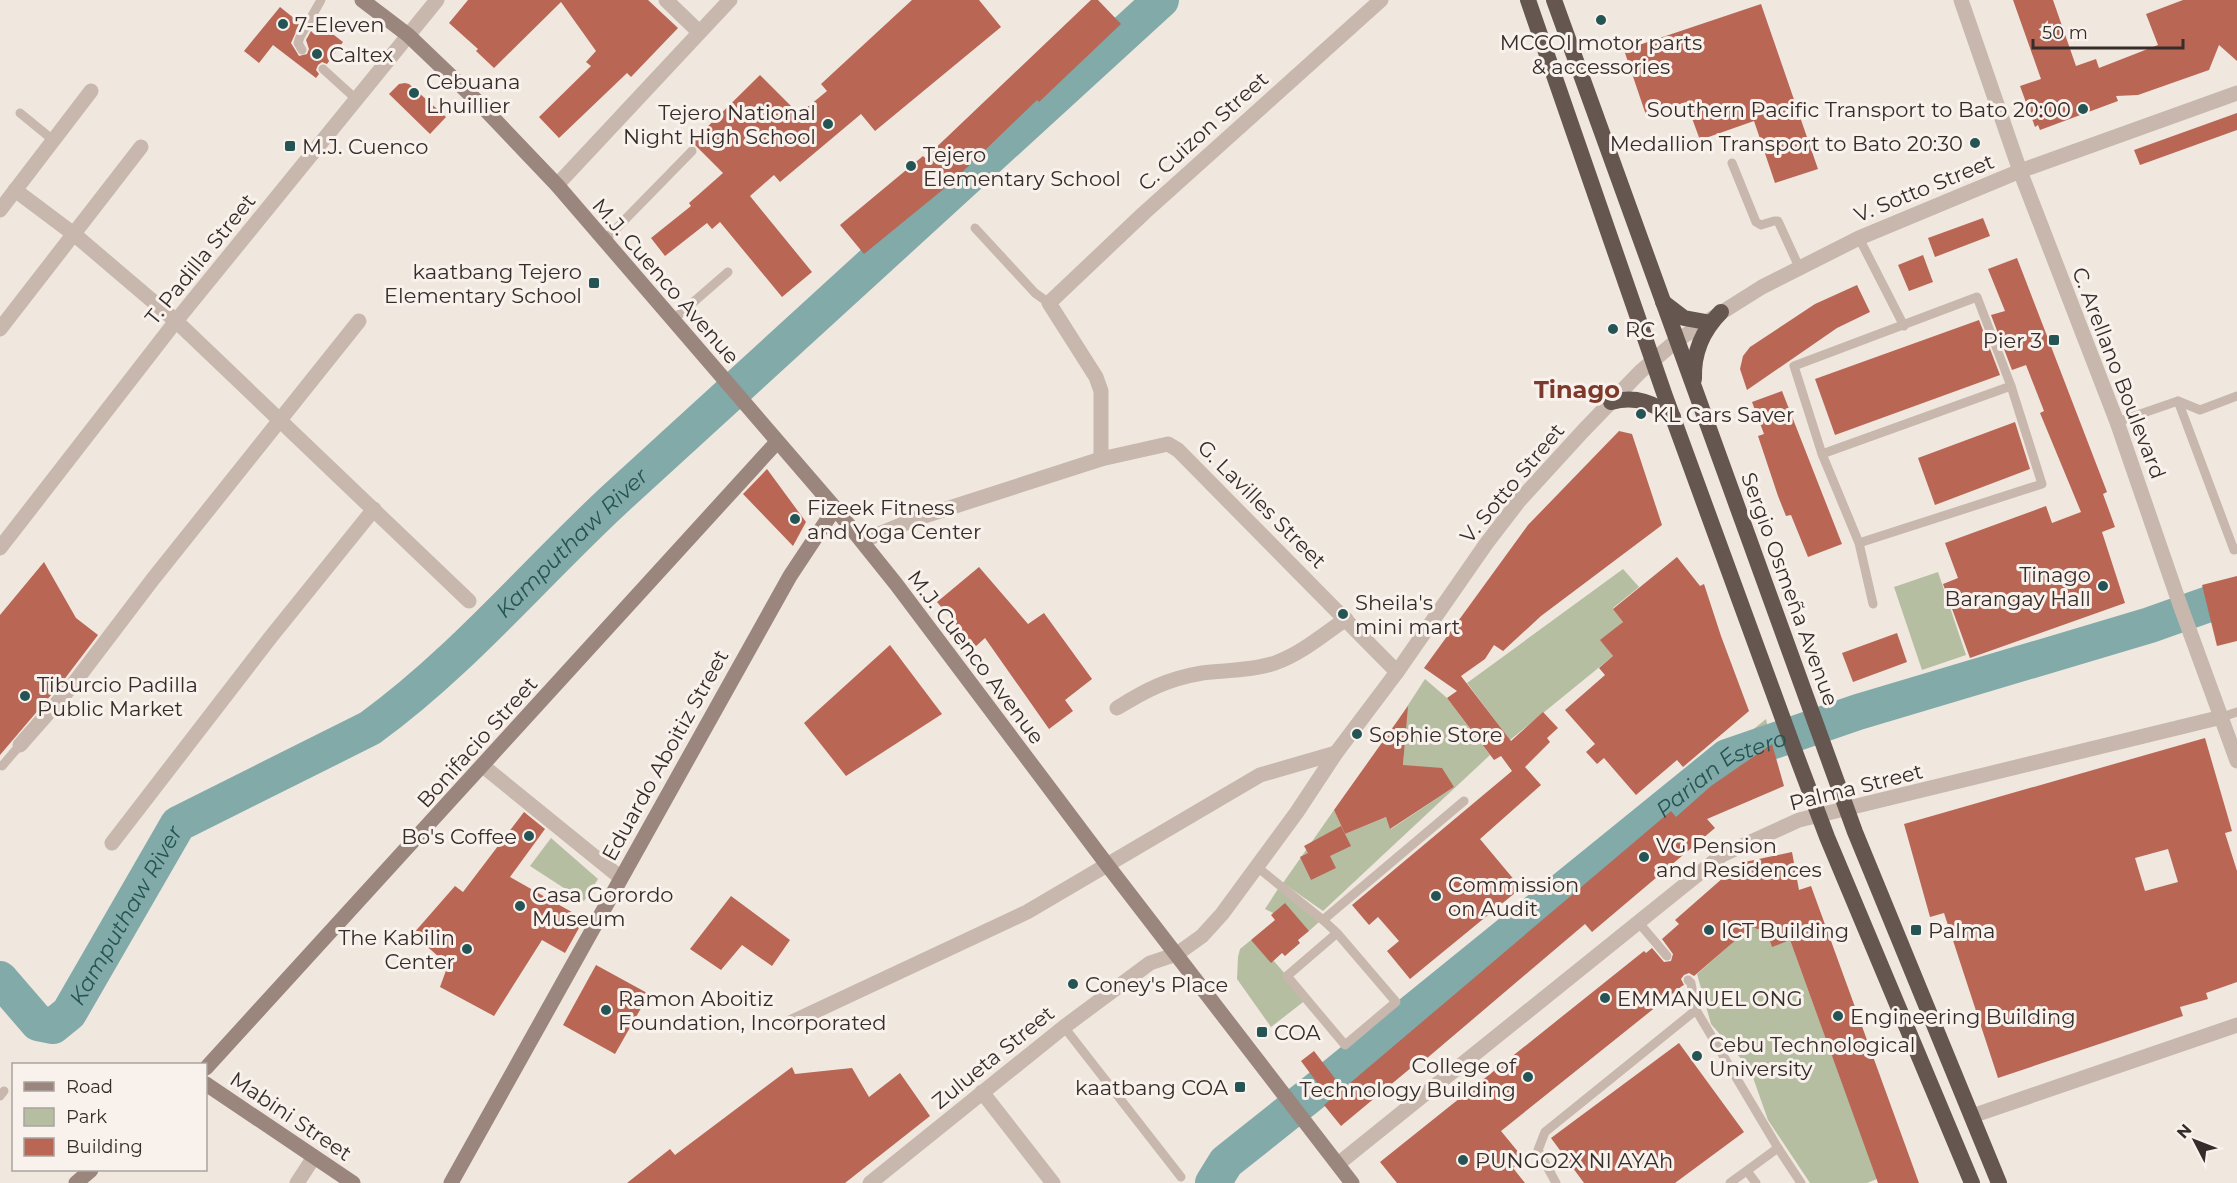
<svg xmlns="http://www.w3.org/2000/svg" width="2237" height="1183" font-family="Montserrat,sans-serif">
<rect width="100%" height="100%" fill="#f0e7df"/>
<g fill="#b6bea1">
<path d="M1623 569 1639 587 1613 608 1623 622 1601 640 1613 656 1510 740 1467 683Z"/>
<path d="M1938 572 1966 655 1922 670 1894 587Z"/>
<path d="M1425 679 1447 698 1490 755 1323 911 1283 883 1334 810 1345 834 1386 817 1391 829 1454 787 1403 765 1406 724 1399 719Z"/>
<path d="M1766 719 1772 744 1711 786 1676 817 1671 812 1324 1105 1312 1086Z"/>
<path d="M551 838 598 879 584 901 530 866Z"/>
<path d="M1278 889 1319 922 1309 931 1265 909Z"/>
<path d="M1756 922 1754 928 1767 932 1772 946 1790 940 1877 1179 1867 1183H1810L1768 1120 1750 1069 1711 1024 1697 974Z"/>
<path d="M1251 940 1273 960 1307 999 1271 1027 1237 979 1238 957 1240 949Z"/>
</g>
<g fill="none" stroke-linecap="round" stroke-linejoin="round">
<g stroke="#81aaa9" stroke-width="36">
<path id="s1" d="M0 979 38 1023 53 1026 69 1013 178 824 370 728C461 662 533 575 615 499 796 332 978 166 1161 0"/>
<path id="s2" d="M1213 1183 1226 1162 1319 1088 1727 757 1858 712 2150 625 2209 604 2237 599"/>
</g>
</g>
<g fill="#b96655" fill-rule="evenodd">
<path d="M468 0H648L678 28 631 77 627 73 559 138 539 117 591 66 586 62 596 51 561 2 494 68 476 51 478 49 449 23Z"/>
<path d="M912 0H979L1001 27 875 131 861 114 780 182 774 175 750 196 812 272 782 297 720 222 712 229 707 223 665 256 651 238 691 206 689 203 723 173 692 142 760 75 799 114 827 91 821 84Z"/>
<path d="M1091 0H1098L1121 24 1039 102 1037 100 951 183 864 254 840 225 923 156 925 158Z"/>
<path d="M2013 0H2053L2076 66 2096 59 2099 68 2158 45 2146 14 2183 0H2237V61L2219 45 2209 70 2138 95 2116 96 2118 101 2040 130 2038 125 2035 127 2020 86 2041 79Z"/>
<path d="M1761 4 1818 169 1775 183 1754 121 1700 140 1686 102 1646 115 1624 50Z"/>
<path d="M280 7 300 23 291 43 299 56 307 54 309 49 306 40 311 31 314 34 321 25 343 42 327 64 322 62 318 65 316 70 319 74 316 78 273 45 259 63 244 51Z"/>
<path d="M405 83 409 84 446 117 430 134 389 94 399 84Z"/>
<path d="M2237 113V130L2140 165 2134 150Z"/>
<path d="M1983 218 1990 236 1935 257 1928 238Z"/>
<path d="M1923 255 1933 282 1909 291 1898 265Z"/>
<path d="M2017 258 2107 492 2103 494 2115 527 2102 532 2125 603 1970 658 1943 584 1958 578 1945 543 2046 506 2052 523 2081 512 2040 413 2044 411 2026 365 2012 370 1991 315 2005 311 1988 269Z"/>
<path d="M1857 285 1870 312 1837 328 1747 390 1740 369 1743 356 1750 347 1815 304Z"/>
<path d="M1979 320 2000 375 1835 435 1815 379Z"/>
<path d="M1782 391 1842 544 1808 557 1791 515 1786 516 1778 496 1758 436 1764 434 1752 402Z"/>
<path d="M2015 422 2030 469 1935 505 1918 458Z"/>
<path d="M1619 431 1632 434 1662 525 1541 616 1503 651 1494 645 1485 659 1461 676 1511 741 1543 712 1558 728 1547 738 1550 742 1525 767 1541 785 1480 839 1521 888 1410 979 1387 951 1399 941 1378 917 1369 925 1352 905 1512 771 1501 756 1494 760 1447 698 1457 691 1424 668 1528 525Z"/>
<path d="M767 469 806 522 793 546 743 494Z"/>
<path d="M1677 557 1700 586 1704 584 1721 636 1749 711 1683 767 1677 760 1636 795 1604 758 1597 764 1586 752 1595 744 1565 710 1605 675 1599 668 1613 656 1600 640 1623 622 1613 609Z"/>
<path d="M44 562 76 618 98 635 63 681 0 755V615Z"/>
<path d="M979 567 1028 624 1044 613 1092 679 1065 700 1073 711 1049 729 985 638 975 647 937 602Z"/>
<path d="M2237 576V641L2217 646 2202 585Z"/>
<path d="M1897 633 1907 662 1853 682 1842 653Z"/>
<path d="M890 645 942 714 846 776 804 723Z"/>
<path d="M1408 706 1403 765 1442 768 1454 787 1390 829 1386 817 1345 834 1334 810Z"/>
<path d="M2205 738 2232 831 2225 833 2237 871V982L2206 993 2208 999 2180 1007 2183 1016 1998 1078 1944 913 1930 917 1904 824ZM2168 849 2178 882 2145 891 2135 858Z"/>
<path d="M1772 744 1784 786 1707 819 1715 828 1592 932 1585 924 1426 1059 1424 1057 1341 1126 1324 1105 1330 1100 1301 1061 1314 1051 1343 1089 1671 811 1676 817 1711 786Z"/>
<path d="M524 812 545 829 510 877 584 919 565 953 542 940 494 1016 440 987 448 965 413 934 455 886 463 892Z"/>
<path d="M1341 826 1351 846 1330 856 1336 868 1311 880 1300 857 1308 853 1304 846Z"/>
<path d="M1792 852 1799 890 1811 886 1919 1183H1878L1790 940 1772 947 1767 932 1751 927 1694 976 1689 973 1684 975 1681 979 1684 985 1682 986 1501 1131 1524 1159 1513 1168 1525 1183H1397L1380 1162 1644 951 1646 953 1652 948 1664 962 1671 961 1673 954 1662 939 1679 924 1675 920 1740 863Z"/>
<path d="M731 896 790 940 772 966 742 945 721 970 690 949Z"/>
<path d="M1285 903 1309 931 1298 940 1300 943 1285 956 1282 953 1271 963 1251 940 1275 920 1271 915Z"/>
<path d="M596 965 649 994 615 1054 563 1025Z"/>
<path d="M1679 1043 1744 1132 1675 1183H1584L1551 1138Z"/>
<path d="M792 1067 795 1074 852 1068 869 1097 900 1073 930 1116 845 1183H627L670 1149 675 1155Z"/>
</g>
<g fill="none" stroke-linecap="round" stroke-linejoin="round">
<g stroke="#c7b7ac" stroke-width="9">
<path d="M302 50 298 43 300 37 321 0"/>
<path d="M323 69 356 99"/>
<path d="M20 113 53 140"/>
<path d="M1732 163 1756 222 1761 225 1774 221H1778L1799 267"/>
<path d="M975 228 1035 293 1049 303"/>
<path d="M1859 238 1904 326"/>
<path d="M605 240 692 151"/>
<path d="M674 319 728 272"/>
<path d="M2178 401 2234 550 2237 549"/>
<path d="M2117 422 2178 401 2200 410 2237 396"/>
<path d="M1822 454 2011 386"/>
<path d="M1859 543 2042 484 2011 386 1977 297 1794 366 1822 454 1859 543 1873 604"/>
<path d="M2222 717 2237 712"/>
<path d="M2 766 20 745"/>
<path d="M1257 867 1323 920 1464 801"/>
<path d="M1323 920 1337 933 1396 1002 1345 1045 1287 976 1337 933"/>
<path d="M1639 923 1667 956"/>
<path d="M1688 980 1691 983 1696 1010 1778 1148 1801 1183"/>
<path d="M1064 1027 1181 1177"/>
<path d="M0 1096 4 1091"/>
<path d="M1747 1171 1756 1183"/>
<path d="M1556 1183 1538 1150 1545 1132 1696 1010"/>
<path d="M1730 1183 1778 1148"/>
</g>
<g stroke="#c7b7ac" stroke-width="15">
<path d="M666 0 699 32"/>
<path d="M1961 0 2020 171"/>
<path d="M557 185 730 0"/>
<path d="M15 190 75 235 176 321 469 601"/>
<path d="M0 210 91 91"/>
<path d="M0 329 141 147"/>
<path d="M1101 459V391L1096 377 1049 303 1144 213 1381 0"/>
<path d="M862 541 918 518 1101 459 1168 444 1178 450 1397 672"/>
<path d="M1117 708C1146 690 1167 679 1202 673 1226 670 1251 671 1275 663 1301 654 1324 634 1346 619"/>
<path d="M20 745 71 687 153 579 359 321"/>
<path d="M483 766 621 878"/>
<path d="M112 843 270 638 374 509"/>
<path d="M790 1023 1027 912 1260 775 1336 753"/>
<path d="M982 1092 1053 1183"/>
<path d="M1338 1164 1722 855 1799 820 2222 717"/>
<path d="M297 1183 314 1157"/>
</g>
<g stroke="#c7b7ac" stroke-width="15">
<path d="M2020 171 2117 422 2179 602 2237 761"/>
<path d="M0 548 176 321 437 0"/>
<path d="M1972 1116 2237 1025"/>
<path d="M870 1183 1064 1027 1150 963 1177 954 1202 936 1222 914 1297 812 1336 753 1397 672 1486 544 1519 501 1583 431 1640 372 1676 341 1762 287 1859 238 2020 171 2237 93"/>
</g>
<g stroke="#9b867e" stroke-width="15">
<path d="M362 0 408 35 478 102 557 185 835 508 896 584 1108 866 1352 1183"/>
<path d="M206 1068 777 442"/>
<path d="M206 1084 353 1183"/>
<path d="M76 1183 91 1170"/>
<path d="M451 1183 790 576 835 508"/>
</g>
<g stroke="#665650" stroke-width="16">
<path d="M1528 0 1665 396 1795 752 1827 837 1972 1183"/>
<path d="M1554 0 1855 832 1999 1183"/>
<path d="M1663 302 1684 318 1706 322"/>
<path d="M1694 379C1693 352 1702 331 1721 312"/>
<path d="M1611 402C1636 395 1653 403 1673 417"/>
</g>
</g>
<g fill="#245453" stroke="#f8f1ec" stroke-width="2">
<circle cx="1601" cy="20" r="6"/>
<circle cx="283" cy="24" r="6"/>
<circle cx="317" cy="54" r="6"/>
<circle cx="414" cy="93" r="6"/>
<circle cx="2083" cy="109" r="6"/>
<circle cx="828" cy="124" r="6"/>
<circle cx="1975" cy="143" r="6"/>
<rect x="284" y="140" width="12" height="12" rx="3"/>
<circle cx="911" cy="166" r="6"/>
<rect x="588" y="277" width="12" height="12" rx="3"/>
<circle cx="1613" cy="329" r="6"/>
<rect x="2048" y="334" width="12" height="12" rx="3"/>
<circle cx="1641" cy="414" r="6"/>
<circle cx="795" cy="519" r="6"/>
<circle cx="2103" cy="586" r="6"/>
<circle cx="1343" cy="614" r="6"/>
<circle cx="25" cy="696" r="6"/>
<circle cx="1357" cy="734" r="6"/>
<circle cx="529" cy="836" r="6"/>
<circle cx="1644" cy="857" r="6"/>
<circle cx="1436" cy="896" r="6"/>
<circle cx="520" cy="906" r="6"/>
<circle cx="1709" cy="930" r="6"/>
<rect x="1910" y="924" width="12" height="12" rx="3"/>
<circle cx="467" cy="949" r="6"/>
<circle cx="1073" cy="984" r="6"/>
<circle cx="1605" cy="998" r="6"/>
<circle cx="606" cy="1010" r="6"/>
<circle cx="1838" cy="1016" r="6"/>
<rect x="1256" y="1026" width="12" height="12" rx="3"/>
<circle cx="1697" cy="1056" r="6"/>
<circle cx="1528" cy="1077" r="6"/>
<rect x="1234" y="1081" width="12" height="12" rx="3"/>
<circle cx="1463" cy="1160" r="6"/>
</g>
<g text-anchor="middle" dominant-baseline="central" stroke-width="6" stroke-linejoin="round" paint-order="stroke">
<g font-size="21" fill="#362d2a" stroke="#f8f1ec" text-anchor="start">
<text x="295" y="24">7-Eleven</text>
<text x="1601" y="42" text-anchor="middle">MCCOI motor parts<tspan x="1601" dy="24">&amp; accessories</tspan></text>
<text x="329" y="54">Caltex</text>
<text x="426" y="81">Cebuana<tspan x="426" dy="24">Lhuillier</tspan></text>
<text x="2071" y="109" text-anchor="end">Southern Pacific Transport to Bato 20:00</text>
<text x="816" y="112" text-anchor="end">Tejero National<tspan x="816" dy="24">Night High School</tspan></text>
<text x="1963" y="143" text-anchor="end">Medallion Transport to Bato 20:30</text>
<text x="302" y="146">M.J. Cuenco</text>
<text x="923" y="154">Tejero<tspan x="923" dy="24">Elementary School</tspan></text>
<text x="582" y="271" text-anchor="end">kaatbang Tejero<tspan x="582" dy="24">Elementary School</tspan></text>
<text x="1625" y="329">RC</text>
<text x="2042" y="340" text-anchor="end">Pier 3</text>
<text x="1653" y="414">KL Cars Saver</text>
<text x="807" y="507">Fizeek Fitness<tspan x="807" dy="24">and Yoga Center</tspan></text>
<text x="2091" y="574" text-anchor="end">Tinago<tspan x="2091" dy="24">Barangay Hall</tspan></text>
<text x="1355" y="602">Sheila's<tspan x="1355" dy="24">mini mart</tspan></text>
<text x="37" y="684">Tiburcio Padilla<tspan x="37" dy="24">Public Market</tspan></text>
<text x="1369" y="734">Sophie Store</text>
<text x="517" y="836" text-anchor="end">Bo's Coffee</text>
<text x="1656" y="845">VG Pension<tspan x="1656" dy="24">and Residences</tspan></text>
<text x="1448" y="884">Commission<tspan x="1448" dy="24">on Audit</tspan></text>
<text x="532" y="894">Casa Gorordo<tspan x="532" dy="24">Museum</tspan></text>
<text x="1721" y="930">ICT Building</text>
<text x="1928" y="930">Palma</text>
<text x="455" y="937" text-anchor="end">The Kabilin<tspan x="455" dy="24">Center</tspan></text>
<text x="1085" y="984">Coney's Place</text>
<text x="618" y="998">Ramon Aboitiz<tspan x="618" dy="24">Foundation, Incorporated</tspan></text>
<text x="1617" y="998">EMMANUEL ONG</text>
<text x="1850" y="1016">Engineering Building</text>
<text x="1274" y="1032">COA</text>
<text x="1709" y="1044">Cebu Technological<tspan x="1709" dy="24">University</tspan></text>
<text x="1516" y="1065" text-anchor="end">College of<tspan x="1516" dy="24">Technology Building</tspan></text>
<text x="1228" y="1087" text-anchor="end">kaatbang COA</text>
<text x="1475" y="1160">PUNGO2X NI AYAh</text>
</g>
<g font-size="21" fill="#362d2a" stroke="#f8f1ec">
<text transform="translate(1203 131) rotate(-42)">C. Cuizon Street</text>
<text transform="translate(1924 188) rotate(-22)">V. Sotto Street</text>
<text transform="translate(200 259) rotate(-51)">T. Padilla Street</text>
<text transform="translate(666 281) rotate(49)">M.J. Cuenco Avenue</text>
<text transform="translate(2119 373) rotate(69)">C. Arellano Boulevard</text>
<text transform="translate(1512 483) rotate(-50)">V. Sotto Street</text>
<text transform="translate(1262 504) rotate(45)">G. Lavilles Street</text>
<text transform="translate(1790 589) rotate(70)">Sergio Osmeña Avenue</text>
<text transform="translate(976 657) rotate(53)">M.J. Cuenco Avenue</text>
<text transform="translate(477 742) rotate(-48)">Bonifacio Street</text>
<text transform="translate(665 755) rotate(-61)">Eduardo Aboitiz Street</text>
<text transform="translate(1856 787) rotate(-14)">Palma Street</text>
<text transform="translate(993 1057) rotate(-39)">Zulueta Street</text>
<text transform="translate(291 1116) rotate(34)">Mabini Street</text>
</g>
<g font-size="22" font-style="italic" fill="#245453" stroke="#f8f1ec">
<text stroke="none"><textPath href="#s1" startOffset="801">Kamputhaw River</textPath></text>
<text stroke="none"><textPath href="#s2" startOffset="656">Parian Estero</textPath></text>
<text stroke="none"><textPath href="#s1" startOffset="207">Kamputhaw River</textPath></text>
</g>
<g font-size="24" font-weight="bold" fill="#7d392c" stroke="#f8f1ec">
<text x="1577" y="389">Tinago</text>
</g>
</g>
<rect x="12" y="1063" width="195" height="108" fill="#f8f1ec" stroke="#aaa39e" stroke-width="1.5"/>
<rect x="24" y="1082" width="30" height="9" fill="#9b867e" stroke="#aaa39e" stroke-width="1.5"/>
<text x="66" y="1093" font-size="18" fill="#362d2a">Road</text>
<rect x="24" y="1108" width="30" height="18" fill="#b6bea1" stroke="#aaa39e" stroke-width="1.5"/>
<text x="66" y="1123" font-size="18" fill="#362d2a">Park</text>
<rect x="24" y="1138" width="30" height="18" fill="#b96655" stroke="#aaa39e" stroke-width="1.5"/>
<text x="66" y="1153" font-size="18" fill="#362d2a">Building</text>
<g transform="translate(2195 1141) rotate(312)" stroke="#f8f1ec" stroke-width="4.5" paint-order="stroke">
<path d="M0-4.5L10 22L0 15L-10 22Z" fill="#362d2a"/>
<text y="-9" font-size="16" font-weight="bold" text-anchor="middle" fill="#362d2a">N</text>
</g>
<path d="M2033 39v9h150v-9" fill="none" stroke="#362d2a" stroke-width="3"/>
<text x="2042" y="39" font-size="18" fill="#362d2a" stroke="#f8f1ec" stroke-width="4.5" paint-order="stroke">50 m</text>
</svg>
